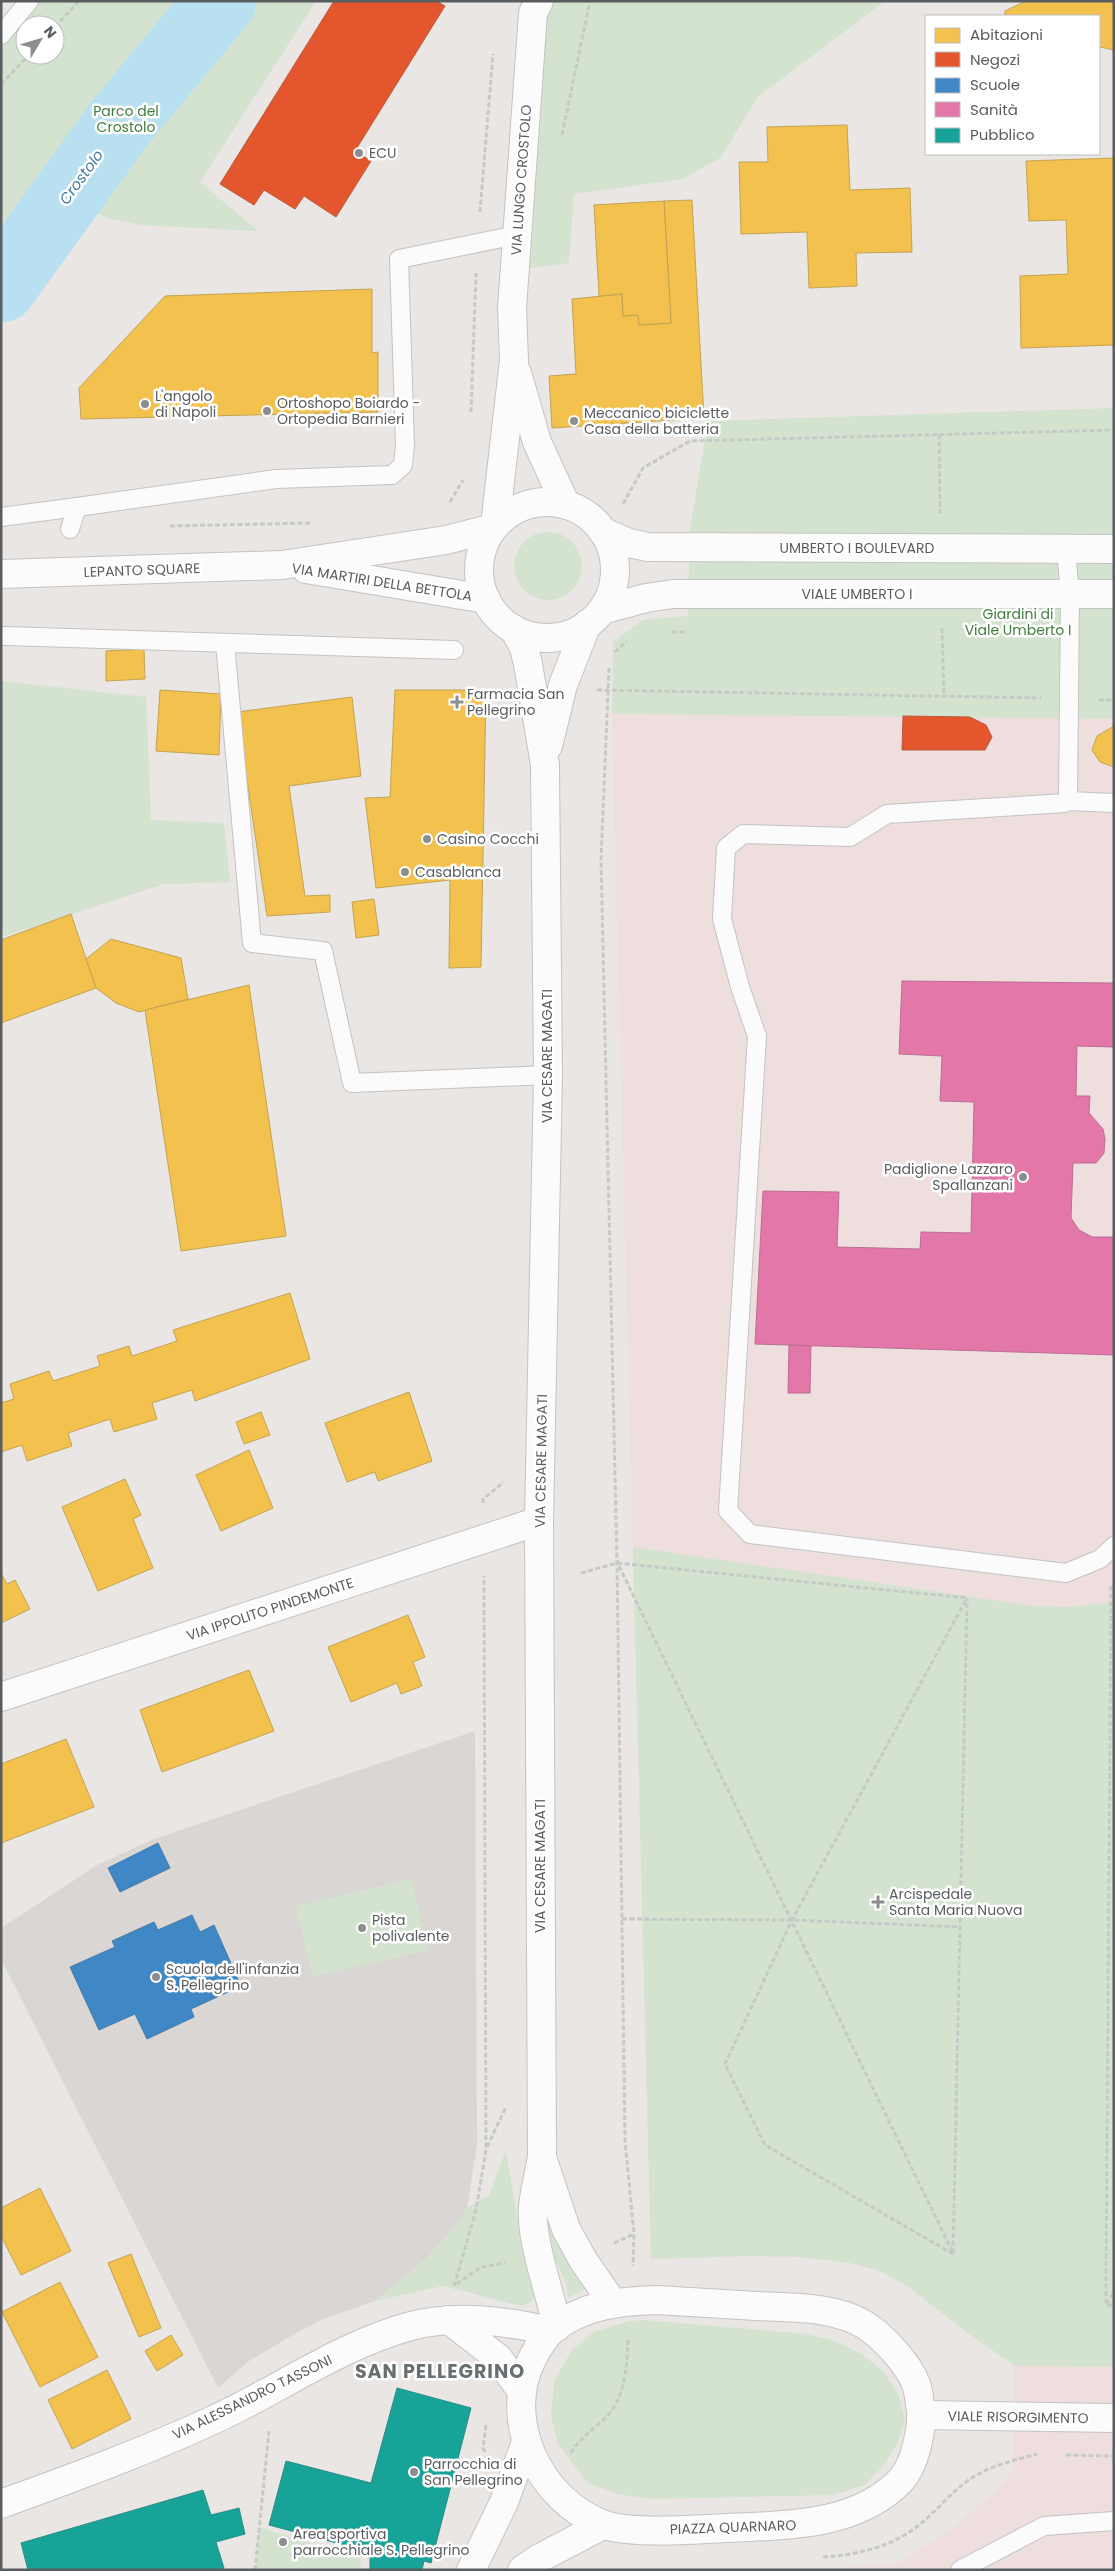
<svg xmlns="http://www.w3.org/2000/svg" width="1115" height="2571" font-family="Poppins,sans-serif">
<rect width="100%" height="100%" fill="#e9e6e3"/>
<path fill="#dad6d3" d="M475 1731 477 2145 467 2208 456 2226 426 2259 375 2301 323 2319 296 2333 249 2361 218 2388 1 1959V1928L99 1864 154 1839Z"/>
<path fill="#eededd" d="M612 714 1114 719V2570H799L896 2564 953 2528 986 2500 1007 2479 1013 2467 1015 2366 965 2331 910 2288 880 2271 850 2263 800 2257 749 2256 651 2259Z"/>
<g fill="#d4e3cf" fill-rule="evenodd">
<path d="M29 1H316L200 182 258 231 141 225 107 218 40 188 1 234V35ZM25 25H55V55H25Z"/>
<path d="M535 1H885L758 97 720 158 683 179 574 194 569 263 514 270Z"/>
<path d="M1114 408V719L612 714 613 642 643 620 688 616 690 529 708 421Z"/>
<circle cx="548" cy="566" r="34"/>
<path d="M1 681 146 697 151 820 224 823 230 882 164 884 1 937Z"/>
<path d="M633 1547 1034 1606 1072 1607 1111 1602 1114 1592V2367L1015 2366 965 2331 910 2288 880 2271 850 2263 800 2257 749 2256 651 2259Z"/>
<path d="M411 1879 428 1950 313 1977 296 1906Z"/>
<path d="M506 2150 520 2234 530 2249 537 2292 531 2302 521 2306 443 2286 375 2301 426 2259 456 2226 467 2208 489 2195Z"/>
<path d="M543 2201 589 2287 568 2298 566 2284 549 2245Z"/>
<path d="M644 2320 806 2334 835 2341 860 2353 882 2370 898 2393 905 2420 898 2442 884 2465 865 2485 833 2495 651 2499 616 2494 588 2483 558 2444 551 2416 554 2381 572 2350 593 2332 629 2321Z"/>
<path d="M259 2527 360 2558 361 2570H256Z"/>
</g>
<g fill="#f2c14e" stroke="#c4a353">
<path d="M1026 1H1114V50L1100 47 1099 52V16H1005V11Z"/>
<path d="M847 125 850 190 910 188 912 252 856 253 857 286 809 288 807 232 741 234 739 162H768L767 127Z"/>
<path d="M1114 158V345L1021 348 1020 276 1068 274 1066 220 1029 221 1026 161Z"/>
<path d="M692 200 704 418 552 428 549 376 576 374 572 299 622 294 623 316 638 315 639 325 671 323 664 201Z"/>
<path d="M664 201 671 323 639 325 638 315 623 316 622 294 599 296 594 205Z"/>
<path d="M372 289V353L378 352V412L81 419 79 388 165 296Z"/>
<path d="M144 649 145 679 106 681V651Z"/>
<path d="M160 690 221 694 219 755 156 751Z"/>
<path d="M395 690H486L481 967 449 968 450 880 376 888 365 798 390 797Z"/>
<path d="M352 697 361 776 289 786 305 896 330 895V912L267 916 237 712Z"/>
<path d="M1114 726V767L1100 762 1092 750 1097 736Z"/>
<path d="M374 899 379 935 356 938 352 902Z"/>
<path d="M71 914 96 988 1 1023V940Z"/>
<path d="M111 939 181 958 188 999 139 1012 116 1003 96 988 86 959Z"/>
<path d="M249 985 286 1236 181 1251 145 1010Z"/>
<path d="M290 1293 310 1359 195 1401 192 1390 152 1403 157 1419 114 1432 110 1419 68 1433 72 1446 27 1461 22 1445 1 1452V1403L14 1399 10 1384 49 1371 53 1381 100 1366 97 1356 129 1346 132 1356 177 1341 173 1330Z"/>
<path d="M409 1392 432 1461 378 1481 375 1472 347 1482 325 1423Z"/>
<path d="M261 1412 270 1435 244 1444 236 1422Z"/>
<path d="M249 1450 273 1508 221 1531 196 1475Z"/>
<path d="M125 1479 141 1515 133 1519 153 1568 98 1591 62 1507Z"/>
<path d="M1 1573 7 1584 15 1580 30 1609 1 1623Z"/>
<path d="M408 1615 425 1657 413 1662 422 1686 401 1694 397 1683 351 1702 328 1647Z"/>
<path d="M249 1670 274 1731 162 1772 140 1710Z"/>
<path d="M66 1739 94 1807 1 1843V1764Z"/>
<path d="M40 2188 71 2251 21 2275 1 2236V2208Z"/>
<path d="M131 2254 161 2328 139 2337 108 2263Z"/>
<path d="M60 2282 98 2357 40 2387 2 2312Z"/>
<path d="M171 2335 183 2355 157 2371 145 2351Z"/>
<path d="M107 2370 131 2419 72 2449 48 2400Z"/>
</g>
<g fill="#e4572e" stroke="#ba593d">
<path d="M334 1H436L445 6 355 151 371 161 336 217 304 196 295 209 264 190 254 205 220 184Z"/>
<path d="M903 716 970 717 986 725 992 737 985 750H902Z"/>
</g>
<g fill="#3f88c5" stroke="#477ba7">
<path d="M158 1843 170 1868 120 1892 108 1868Z"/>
<path d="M192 1915 200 1932 214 1925 241 1986 191 2009 194 2017 147 2039 135 2014 99 2030 70 1967 115 1947 112 1941 154 1922 158 1930Z"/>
</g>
<g fill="#e377a8" stroke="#ba6f92">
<path d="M902 981 1114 983V1047L1077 1046 1076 1096H1090L1089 1113 1103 1129 1105 1139 1104 1153 1096 1163H1073L1071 1218 1079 1230 1092 1237H1114V1355L755 1344 763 1191 839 1192 837 1247 920 1249 921 1232 971 1233 974 1102 940 1101 942 1056 899 1054Z"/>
<path d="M789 1345 811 1346 810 1393H788Z"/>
</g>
<g fill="#17a398" stroke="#2b8e87">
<path d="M397 2388 471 2408 431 2563 424 2561 422 2570H370V2552L269 2525 286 2461 371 2483Z"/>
<path d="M203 2490 211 2515 239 2508 245 2534 216 2542 224 2568 217 2570H28L21 2543Z"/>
</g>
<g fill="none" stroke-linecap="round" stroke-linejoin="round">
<path stroke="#b9e0f0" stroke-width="71" d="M1 287 119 124 221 1"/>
<defs>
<g id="lane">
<path d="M1 35 29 1"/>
<path d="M1 517 77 507"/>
<path d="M70 529 77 507 276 479 392 475 403 465 405 445 399 259 517 235"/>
<path d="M1066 549 1070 595 1068 801 1065 803 887 814 850 837 743 834 726 848 722 919 740 987 757 1036 728 1511 750 1534 1066 1573 1100 1559 1114 1546"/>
<path d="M5 636 454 650"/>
<path d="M225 643 252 943 323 951 352 1083 548 1075"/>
<path d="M1068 801 1114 803"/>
<path d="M960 2570 1044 2526 1114 2521"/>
</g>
<g id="street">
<path d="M1 1697 539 1521"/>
<path d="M922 2415 1114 2418"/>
</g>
<g id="secondary">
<path d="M517 373 537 442 566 505"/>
<circle cx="547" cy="570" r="68"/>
<path d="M495 525 514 360 512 308 533 13 539 1"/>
<path d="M603 532 629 543 648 547 1114 549"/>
<path d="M306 569 486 599"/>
<path d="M1 574 282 565 446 540 493 528"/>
<path d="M602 610 646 598 673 594H1114"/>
<path d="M514 629 524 648 528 664 545 765 548 1075 539 1521 542 2157C539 2173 535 2190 533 2206 530 2239 550 2292 557 2327"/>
<path d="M548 746 563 685 587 624"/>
<path d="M543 2160 566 2229 583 2260 612 2302"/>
<path d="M657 2300C690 2302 724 2304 757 2306 792 2308 834 2306 865 2325 883 2336 909 2365 916 2384 919 2391 919 2399 920 2405 924 2425 915 2465 901 2480 862 2521 802 2525 749 2527 714 2528 632 2536 602 2524 540 2500 501 2421 532 2359 537 2349 544 2337 553 2329 584 2305 619 2301 657 2300Z"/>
<path d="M449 2320 498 2358 521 2390"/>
<path d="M1 2504C72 2478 144 2452 213 2420 279 2390 340 2345 411 2326 456 2314 506 2321 550 2331"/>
<path d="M471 2570 504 2502 526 2442"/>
<path d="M522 2570 538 2559 603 2525"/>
</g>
</defs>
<use href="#lane" stroke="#c4c3c4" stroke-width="20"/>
<use href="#street" stroke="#c4c3c4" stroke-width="30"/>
<use href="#secondary" stroke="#c4c3c4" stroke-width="30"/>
<g stroke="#c5cac6" stroke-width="3" stroke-dasharray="5 2.5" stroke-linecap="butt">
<path d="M55 27 79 1"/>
<path d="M1 84 29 55"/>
<path d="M562 135 590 1"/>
<path d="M480 212 493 54"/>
<path d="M471 412 476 273"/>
<path d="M939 434 940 513"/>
<path d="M450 502 463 480"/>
<path d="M623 504 643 468 690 441 1114 430"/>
<path d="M170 526 311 523"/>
<path d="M942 628 944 697"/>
<path d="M672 632H686"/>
<path d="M615 652 627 641"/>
<path d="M609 668 601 859 617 1563 625 2141 634 2234 633 2266"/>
<path d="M597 690 1041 698"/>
<path d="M1099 700H1114"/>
<path d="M483 1503V1499L504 1482"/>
<path d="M619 1566 953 2253"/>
<path d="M581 1573 617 1563 967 1598"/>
<path d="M1111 1586 1106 2277V2305H1114"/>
<path d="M622 1919 792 1920 960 1927"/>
<path d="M487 2147 506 2107"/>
<path d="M614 2243 634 2234"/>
<path d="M953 2253 967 1599"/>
<path d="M953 2254 765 2145 725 2064 792 1920 967 1598"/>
<path d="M457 2284 481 2267 505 2263"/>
<path d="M454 2286 476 2210 486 2150 484 1576"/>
<path d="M1106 2304 1114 2292"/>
<path d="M485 2452 483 2448 486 2424"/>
<path d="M571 2453C579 2439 591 2431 603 2420 626 2400 627 2366 628 2337"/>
<path d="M1066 2455 1114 2456"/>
<path d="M823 2557C857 2555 892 2547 919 2525 937 2511 951 2492 970 2479 990 2466 1014 2460 1037 2454"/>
<path d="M255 2570 269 2431"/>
</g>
<use href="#lane" stroke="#fcfbfb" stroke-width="18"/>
<use href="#street" stroke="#fcfbfb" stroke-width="28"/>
<use href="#secondary" stroke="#fcfbfb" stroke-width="28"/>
</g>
<g fill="#8b8d8e" stroke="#fff" stroke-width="2">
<circle cx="359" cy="153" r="5"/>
<circle cx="145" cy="404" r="5"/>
<circle cx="267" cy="411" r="5"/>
<circle cx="574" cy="421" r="5"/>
<path d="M454.5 694.5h5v5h5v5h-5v5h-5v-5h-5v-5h5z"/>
<circle cx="427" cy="839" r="5"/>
<circle cx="405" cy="872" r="5"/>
<circle cx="1023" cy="1177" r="5"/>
<path d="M875.5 1894.5h5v5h5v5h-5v5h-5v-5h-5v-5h5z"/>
<circle cx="362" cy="1928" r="5"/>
<circle cx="156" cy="1977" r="5"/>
<circle cx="414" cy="2472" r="5"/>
<circle cx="283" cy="2542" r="5"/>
</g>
<g text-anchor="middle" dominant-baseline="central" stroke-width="5" stroke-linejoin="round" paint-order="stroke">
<g font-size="14" fill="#417d3c" stroke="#fff">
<text x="126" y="111">Parco del<tspan x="126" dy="16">Crostolo</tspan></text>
<text x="1018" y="614">Giardini di<tspan x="1018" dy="16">Viale Umberto I</tspan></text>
</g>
<g font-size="14" fill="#595d60" stroke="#fff" text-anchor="start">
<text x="369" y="153">ECU</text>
<text x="155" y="396">L'angolo<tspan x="155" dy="16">di Napoli</tspan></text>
<text x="277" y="403">Ortoshopo Boiardo -<tspan x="277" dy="16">Ortopedia Barnieri</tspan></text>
<text x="584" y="413">Meccanico biciclette<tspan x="584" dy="16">Casa della batteria</tspan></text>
<text x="467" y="694">Farmacia San<tspan x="467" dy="16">Pellegrino</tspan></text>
<text x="437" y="839">Casino Cocchi</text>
<text x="415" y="872">Casablanca</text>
<text x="1013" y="1169" text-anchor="end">Padiglione Lazzaro<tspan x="1013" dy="16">Spallanzani</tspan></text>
<text x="889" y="1894">Arcispedale<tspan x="889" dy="16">Santa Maria Nuova</tspan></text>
<text x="372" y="1920">Pista<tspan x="372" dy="16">polivalente</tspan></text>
<text x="166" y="1969">Scuola dell'infanzia<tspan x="166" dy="16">S. Pellegrino</tspan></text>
<text x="424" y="2464">Parrocchia di<tspan x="424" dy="16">San Pellegrino</tspan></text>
<text x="293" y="2534">Area sportiva<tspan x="293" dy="16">parrocchiale S. Pellegrino</tspan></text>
</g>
<g font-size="14" fill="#595d60" stroke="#fff">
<text transform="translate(521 180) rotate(-86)">VIA LUNGO CROSTOLO</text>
<text x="857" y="548">UMBERTO I BOULEVARD</text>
<text transform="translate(142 570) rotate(-2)">LEPANTO SQUARE</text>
<text transform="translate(382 582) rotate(9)">VIA MARTIRI DELLA BETTOLA</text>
<text x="857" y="594">VIALE UMBERTO I</text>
<text transform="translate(547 1056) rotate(-90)">VIA CESARE MAGATI</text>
<text transform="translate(541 1461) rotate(-89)">VIA CESARE MAGATI</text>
<text transform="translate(270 1609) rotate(-18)">VIA IPPOLITO PINDEMONTE</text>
<text transform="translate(540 1866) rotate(-90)">VIA CESARE MAGATI</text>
<text transform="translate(252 2397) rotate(-26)">VIA ALESSANDRO TASSONI</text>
<text transform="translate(1018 2417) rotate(1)">VIALE RISORGIMENTO</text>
<text transform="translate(733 2527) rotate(-2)">PIAZZA QUARNARO</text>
</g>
<g font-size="15" font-style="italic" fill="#437b9c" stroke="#fff">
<text transform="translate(81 177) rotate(-54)">Crostolo</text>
</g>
<g font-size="19" font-weight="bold" letter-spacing="1" fill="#6a6f72" stroke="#fff">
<text x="440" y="2371">SAN PELLEGRINO</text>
</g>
</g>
<rect width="1115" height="2571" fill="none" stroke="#595d60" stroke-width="5"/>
<rect x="925" y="15" width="175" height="140" fill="#ffffff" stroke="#bdbebf"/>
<rect x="935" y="28" width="25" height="15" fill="#f2c14e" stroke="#bdbebf"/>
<text x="970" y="40" font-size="15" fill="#595d60">Abitazioni</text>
<rect x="935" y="52" width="25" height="15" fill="#e4572e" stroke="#bdbebf"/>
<text x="970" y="65" font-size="15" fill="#595d60">Negozi</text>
<rect x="935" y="78" width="25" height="15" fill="#3f88c5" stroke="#bdbebf"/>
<text x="970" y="90" font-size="15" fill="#595d60">Scuole</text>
<rect x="935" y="102" width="25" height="15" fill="#e377a8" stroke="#bdbebf"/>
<text x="970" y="115" font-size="15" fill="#595d60">Sanità</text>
<rect x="935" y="128" width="25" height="15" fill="#17a398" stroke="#bdbebf"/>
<text x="970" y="140" font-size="15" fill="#595d60">Pubblico</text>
<g transform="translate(40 40) rotate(52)"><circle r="24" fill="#ffffff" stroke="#bdbebf"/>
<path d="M0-4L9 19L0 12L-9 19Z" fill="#8b8d8e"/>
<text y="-8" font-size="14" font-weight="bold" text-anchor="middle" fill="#595d60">N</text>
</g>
</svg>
